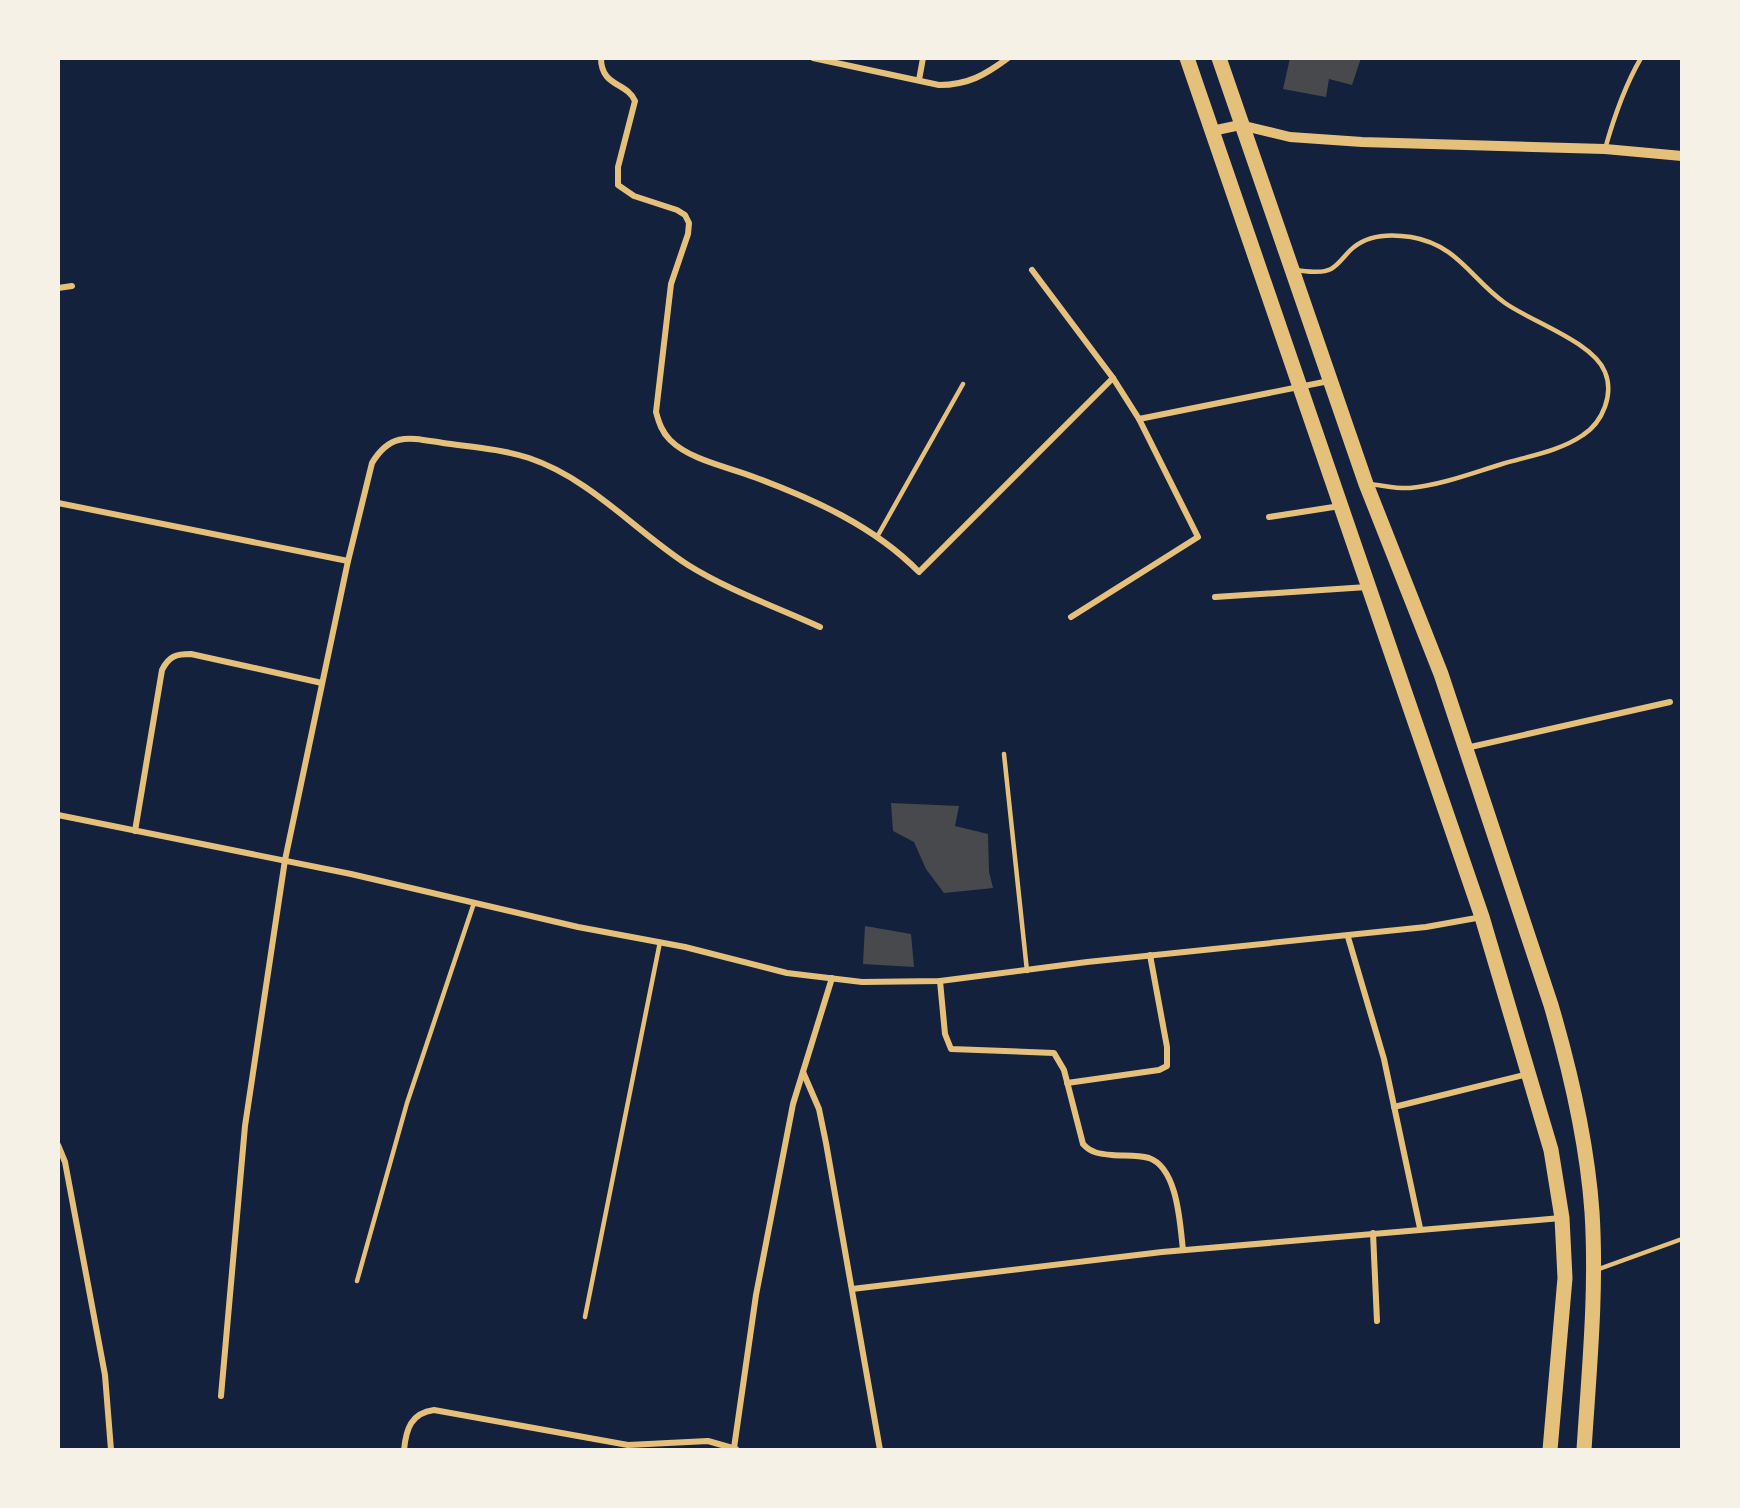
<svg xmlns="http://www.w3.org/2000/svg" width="1740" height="1508" font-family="'Source Sans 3',sans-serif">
<rect width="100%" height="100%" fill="#14213d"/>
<g fill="#48494c">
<path d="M1290 58H1361L1352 85 1329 79 1326 97 1283 89Z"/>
<path d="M891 803 959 806 955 826 988 834 989 872 993 888 944 893 926 869 914 842 893 831Z"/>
<path d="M865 926 911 934 914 967 863 964Z"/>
</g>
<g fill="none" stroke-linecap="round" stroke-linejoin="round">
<g stroke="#e5c07b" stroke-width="4.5">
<path d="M1605 149C1614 117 1624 87 1641 58"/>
<path d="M1295 270C1306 271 1321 274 1331 269 1340 264 1346 253 1354 247 1370 234 1392 234 1411 237 1458 245 1471 279 1505 303 1532 322 1593 342 1605 372 1614 394 1603 422 1583 435 1560 451 1529 456 1502 464 1472 473 1441 485 1410 488 1397 489 1382 485 1369 484"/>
<path d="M877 537 963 384"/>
<path d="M1004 754 1027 971"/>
<path d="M1596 1270 1682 1239"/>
<path d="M357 1281 407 1103 474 903"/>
<path d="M585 1317 660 942"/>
</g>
<g stroke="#e5c07b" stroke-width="6">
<path d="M601 58C601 87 627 82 635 101L618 167V185L634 196 677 210 685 215 689 223 688 234 671 284 656 412C659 423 662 432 670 440 690 460 728 467 754 477 813 499 874 526 919 572L1113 378"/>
<path d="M813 58 939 85C968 85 985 75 1008 58"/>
<path d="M919 80 923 58"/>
<path d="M1032 270 1113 378 1139 419 1198 537 1071 617"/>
<path d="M58 288 72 286"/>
<path d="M1139 419 1329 381"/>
<path d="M58 503 348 561"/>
<path d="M1269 517 1340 506"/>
<path d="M1215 597 1367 587"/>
<path d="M1466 748 1670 702"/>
<path d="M58 815 351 874 578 927 685 947 787 973 862 982 940 981 1087 962 1426 927 1482 917"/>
<path d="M135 831 162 670C169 656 176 654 191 654L322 683"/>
<path d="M1348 937 1384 1059 1420 1228"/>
<path d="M940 981 945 1034 951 1049 1054 1053 1064 1070 1083 1144C1091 1153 1100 1154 1112 1155 1124 1156 1137 1155 1149 1158 1178 1168 1180 1225 1183 1250"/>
<path d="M803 1072 819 1109 826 1143 880 1450"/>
<path d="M1067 1083 1159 1070 1167 1066V1047L1150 955"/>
<path d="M1394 1107 1528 1074"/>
<path d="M58 1145 65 1162 105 1375 111 1450"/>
<path d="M1373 1233 1377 1321"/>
<path d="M852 1289 1162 1252 1561 1218"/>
<path d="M221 1396 245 1126 285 860 348 561 372 463C391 431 411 438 443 443 472 447 501 449 529 458 591 479 634 530 688 565 728 590 776 607 820 627"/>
<path d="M734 1448 756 1295 793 1104 832 978"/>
<path d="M404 1450C406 1429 411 1413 434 1410L628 1445 708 1441 736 1449"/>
</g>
<path stroke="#e5c07b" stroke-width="10" d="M1212 131 1240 125 1290 137 1362 142 1605 149 1682 156"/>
<g stroke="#e5c07b" stroke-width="15">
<path d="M1187 58 1482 917 1551 1150 1562 1218 1565 1278 1550 1450"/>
<path d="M1219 58 1366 484 1441 674 1551 1005C1571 1073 1587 1141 1592 1212 1597 1291 1589 1371 1584 1450"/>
</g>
</g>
<rect width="1740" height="1508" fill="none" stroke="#f6f1e7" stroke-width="120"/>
</svg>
